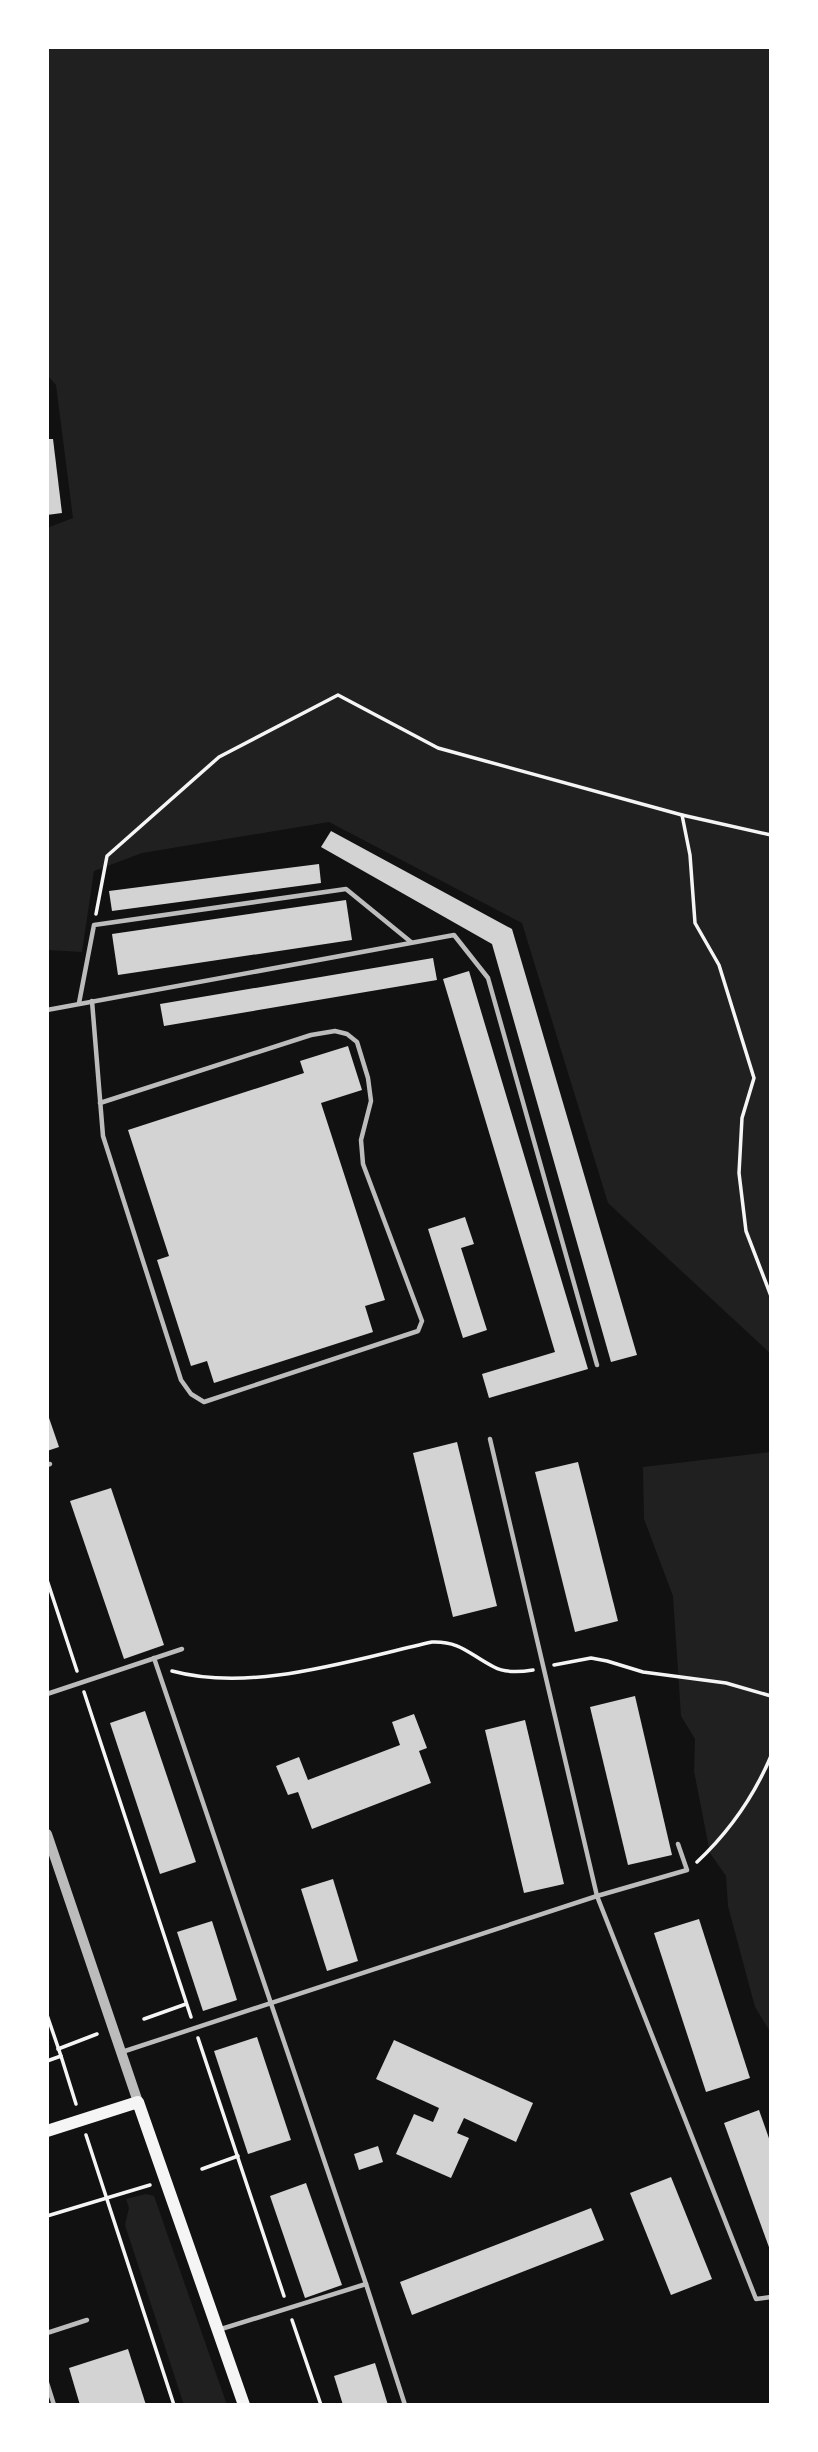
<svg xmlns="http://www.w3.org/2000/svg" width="818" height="2452" font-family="Lato,sans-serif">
<rect width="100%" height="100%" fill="#111"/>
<g fill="#202020">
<path d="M47 47H771V1354L608 1203 522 923 329 822 142 853 94 871 82 952 47 950V528L73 518 56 385 47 375Z"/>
<path d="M771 1452V2033L755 2007 728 1906 726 1876 710 1853 694 1771 695 1739 681 1716 673 1596 644 1519 643 1467Z"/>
<path d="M146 2194 154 2196 227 2405H184L125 2225 129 2208 126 2199Z"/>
</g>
<g fill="#d3d3d3">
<path d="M47 439H53L62 513 47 515Z"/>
<path d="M331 831 512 929 637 1355 611 1362 492 944 321 847Z"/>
<path d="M319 864 321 883 112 911 109 891Z"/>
<path d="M346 900 352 940 118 975 112 934Z"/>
<path d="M433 958 437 980 164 1026 160 1004Z"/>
<path d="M469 971 588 1369 489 1398 482 1374 555 1352 443 979Z"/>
<path d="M348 1046 362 1090 321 1103 385 1300 365 1306 373 1332 214 1383 207 1361 191 1366 157 1260 169 1256 128 1130 304 1073 300 1061Z"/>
<path d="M465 1217 474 1244 461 1248 487 1330 463 1338 428 1229Z"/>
<path d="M47 1412 59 1447 47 1451Z"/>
<path d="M457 1442 497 1606 453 1617 413 1453Z"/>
<path d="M578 1462 618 1621 575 1632 535 1472Z"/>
<path d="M111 1488 164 1645 124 1659 70 1501Z"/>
<path d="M635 1696 672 1855 628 1865 590 1707Z"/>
<path d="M145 1711 196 1862 160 1874 110 1723Z"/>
<path d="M414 1714 427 1748 419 1751 431 1783 312 1829 298 1792 288 1795 276 1766 299 1757 308 1780 400 1745 392 1722Z"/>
<path d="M525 1720 564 1884 524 1893 485 1730Z"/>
<path d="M333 1879 358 1961 327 1971 301 1889Z"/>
<path d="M699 1919 750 2078 706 2092 654 1933Z"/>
<path d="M212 1921 237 2000 203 2011 177 1932Z"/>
<path d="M257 2037 291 2140 248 2154 214 2051Z"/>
<path d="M394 2040 533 2103 516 2142 464 2118 457 2133 469 2138 451 2178 396 2154 414 2114 433 2122 439 2108 376 2079Z"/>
<path d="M759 2110 771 2144 770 2250 724 2123Z"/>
<path d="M378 2146 383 2162 359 2170 354 2154Z"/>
<path d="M671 2177 712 2279 671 2295 630 2193Z"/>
<path d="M306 2183 342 2285 305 2298 270 2196Z"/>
<path d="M591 2208 604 2240 412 2315 400 2282Z"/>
<path d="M128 2349 146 2405H80L69 2368Z"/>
<path d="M375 2363 388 2405H343L334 2376Z"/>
</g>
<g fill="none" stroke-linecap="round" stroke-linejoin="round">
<g stroke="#f5f5f5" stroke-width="3.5">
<path d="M682 815 690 855 695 923 719 965 754 1078 742 1118 739 1173 746 1231 771 1296"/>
<path d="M96 914 107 856 219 757 338 695 438 748 682 815 771 835"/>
<path d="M47 1580 77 1671"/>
<path d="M554 1665 591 1658 607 1661 643 1672 726 1683 771 1696"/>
<path d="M172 1671C253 1693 351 1660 432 1642 461 1641 470 1655 494 1667 505 1673 521 1672 533 1670"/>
<path d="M84 1692 191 2017"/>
<path d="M697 1862C729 1832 754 1796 771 1756"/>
<path d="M47 2015 61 2056"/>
<path d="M144 2019 186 2004"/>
<path d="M198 2038 284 2296"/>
<path d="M58 2049 97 2034"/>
<path d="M47 2061 61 2056 76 2104"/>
<path d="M86 2135 174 2405"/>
<path d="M202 2169 238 2156"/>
<path d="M47 2216 150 2185"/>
<path d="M292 2320 321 2405"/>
</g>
<g stroke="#bcbcbc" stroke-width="4.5">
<path d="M92 1001 103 1136 181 1380 191 1394 204 1402 418 1331 422 1321 363 1164 361 1140 371 1101 368 1078 357 1042 347 1034 335 1031 311 1035 100 1103"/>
<path d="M79 1003 94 925 346 889 411 942"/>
<path d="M47 1010 454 935 488 978 597 1365"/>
<path d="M490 1439 597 1896 756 2299 771 2297"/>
<path d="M47 1465 50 1464"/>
<path d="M154 1658 366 2284 405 2405"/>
<path d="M47 1694 182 1649"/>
<path d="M122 2052 597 1896 687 1870 678 1844"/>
<path d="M218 2330 366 2284"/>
<path d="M47 2333 87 2320"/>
<path d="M47 2383 54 2405"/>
</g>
<path stroke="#bcbcbc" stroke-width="10" d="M47 1834 138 2102"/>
<path stroke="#f5f5f5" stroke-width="12" d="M47 2131 138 2102 244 2405"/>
</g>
<rect width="818" height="2452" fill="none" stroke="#ffffff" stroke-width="98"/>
</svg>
